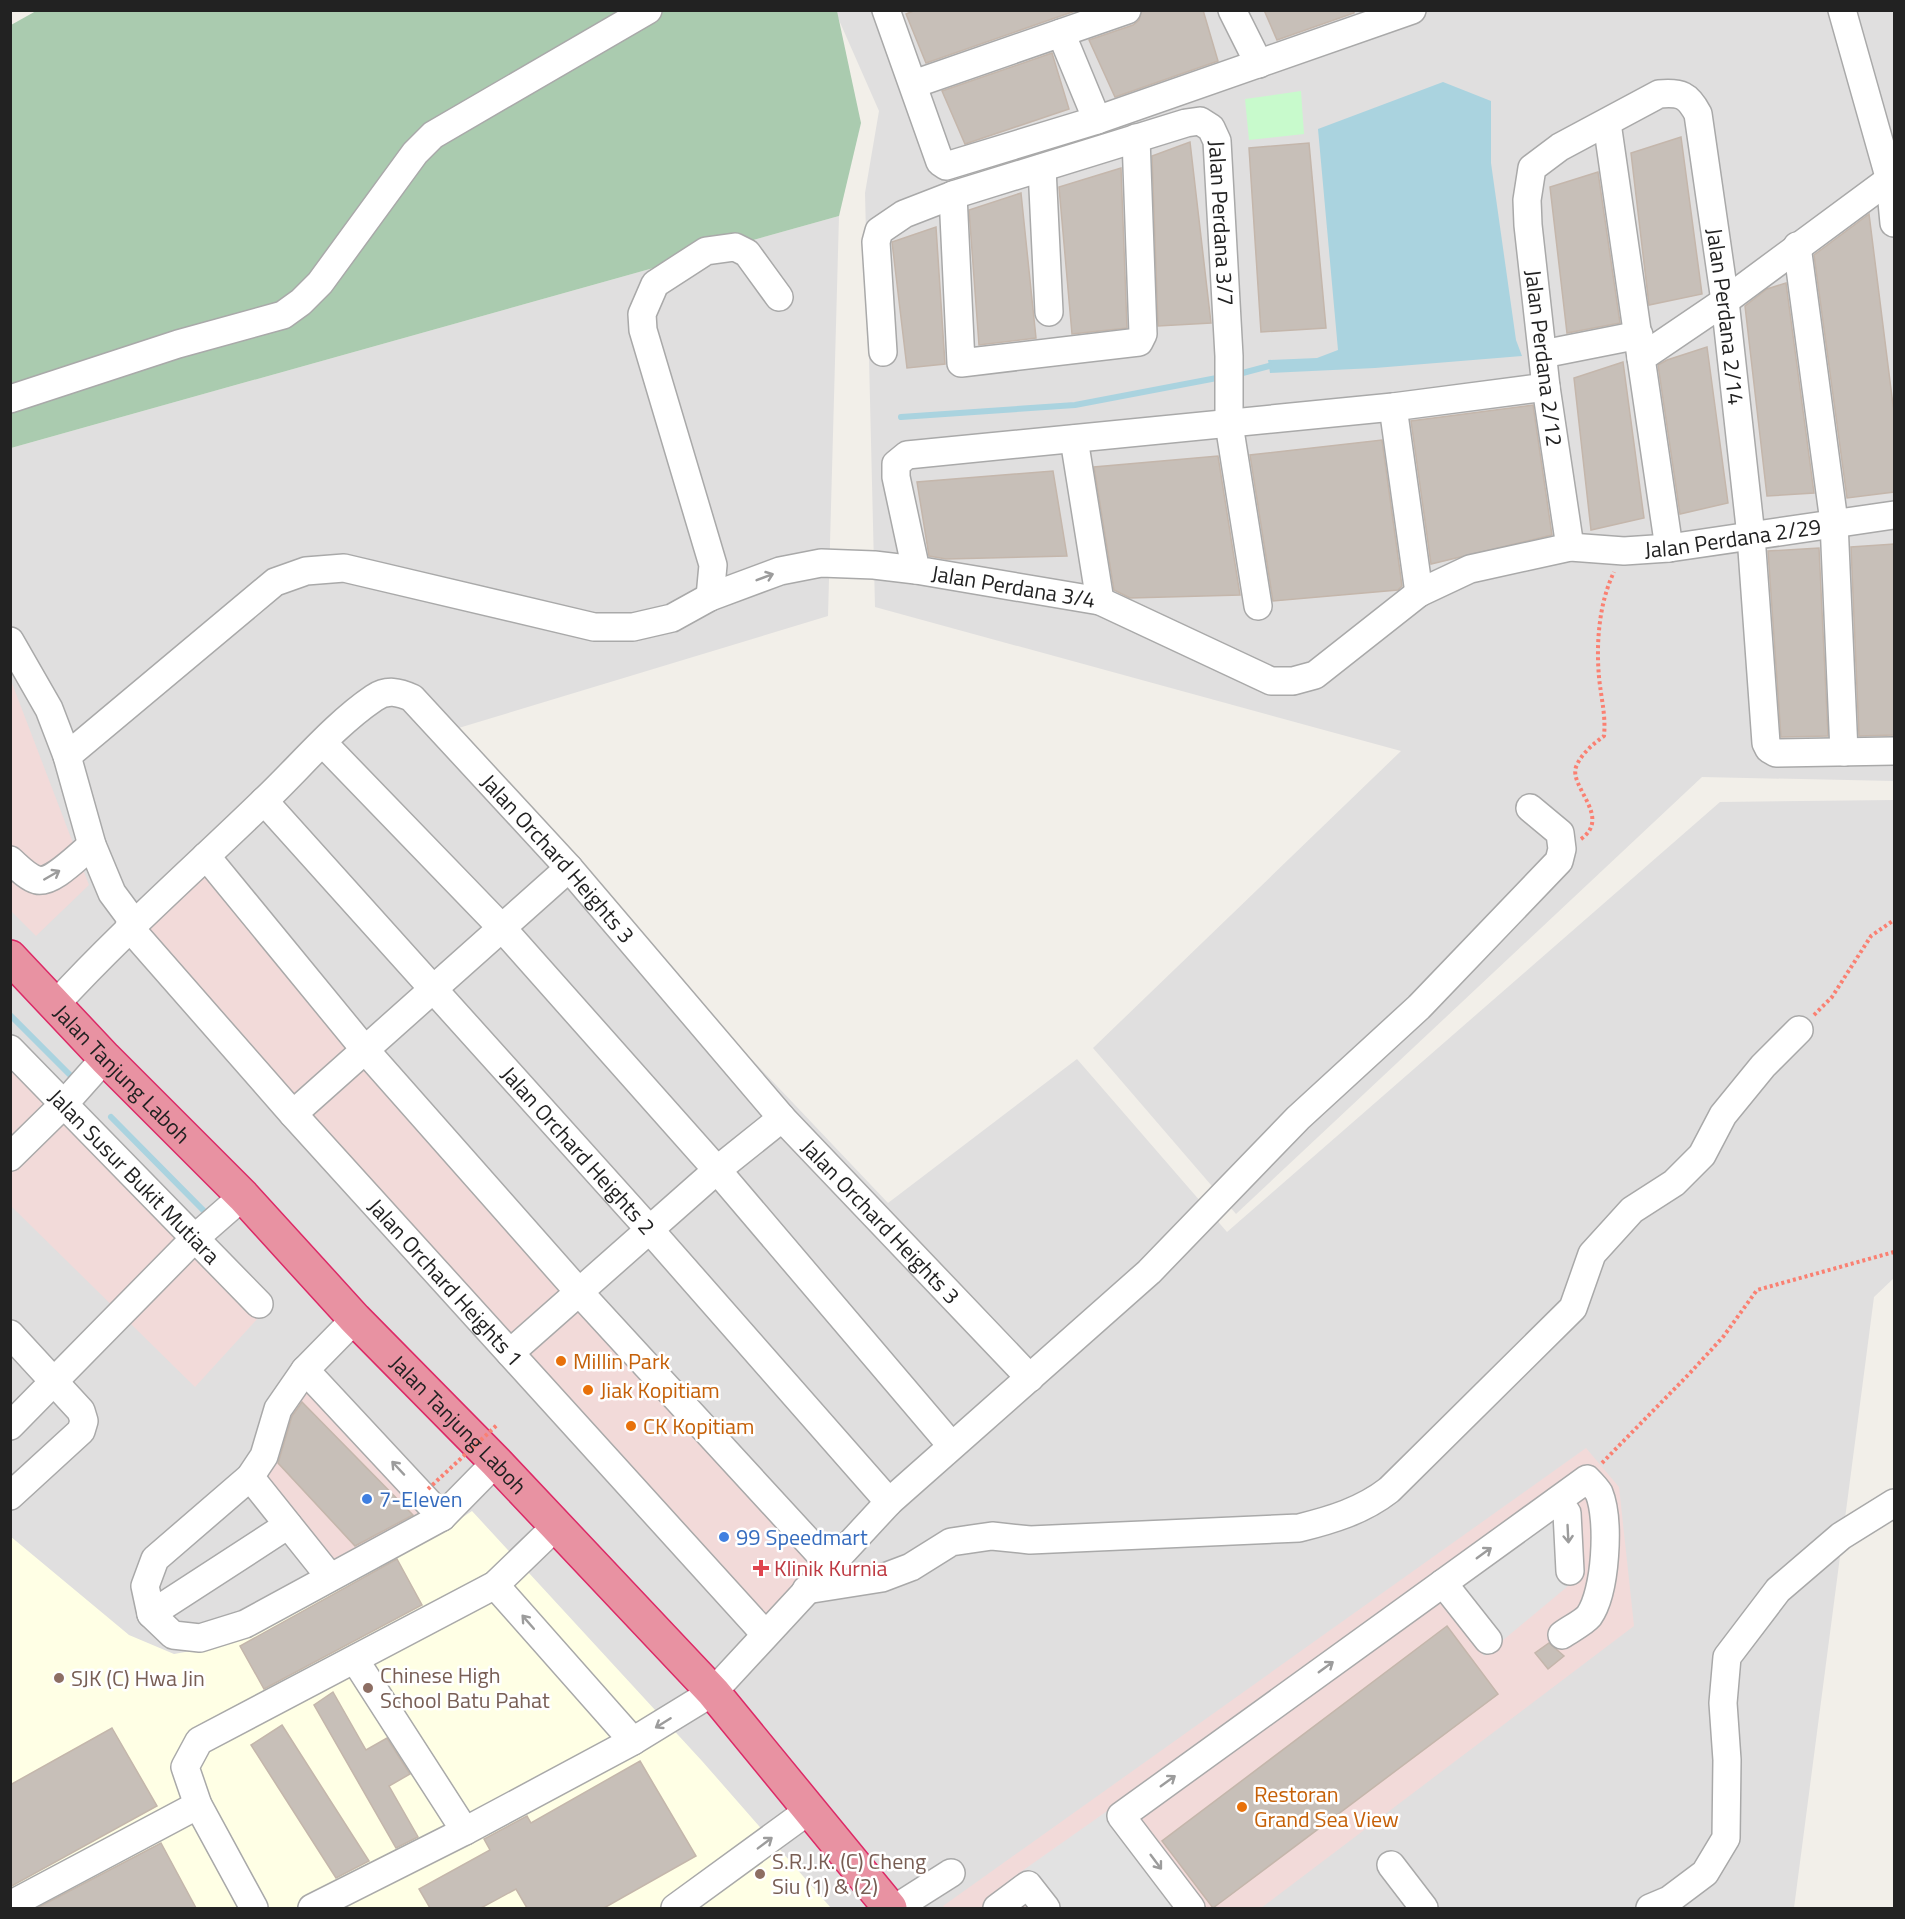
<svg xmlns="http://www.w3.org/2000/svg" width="1905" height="1919" font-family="'Titillium Web',sans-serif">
<rect width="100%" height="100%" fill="#f2efe9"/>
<g fill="#e0dfdf">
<path d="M835 11H1894V781L1702 777 1236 1214 1093 1048 1401 751 875 607 865 193 879 111Z"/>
<path d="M839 216 828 616 442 733 888 1203 1077 1059 1227 1232 1720 802 1894 800V1278L1874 1297 1794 1908H11V448Z"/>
</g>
<g fill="#f2dad9">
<path d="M10 678 89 885 36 936 11 911Z"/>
<path d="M205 849 837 1565 765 1645 119 927Z"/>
<path d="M10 1039 269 1306 195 1387 11 1206Z"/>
<path d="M305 1363 449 1517 337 1579 250 1471Z"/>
<path d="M1586 1448 1619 1487 1634 1626 1261 1908H945L943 1906Z"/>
</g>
<path fill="#ffffe5" d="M472 1511 702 1761 831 1908H11L10 1536 129 1635 174 1654 224 1645 433 1537Z"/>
<path fill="#aacbaf" d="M36 11H837L861 123 839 216 11 448V25Z"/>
<path fill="#c8facc" d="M1301 91 1304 134 1249 140 1245 99Z"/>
<g fill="#e2e2e2">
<path d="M1558 1489 1580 1576 1484 1656 1430 1582Z"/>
<path d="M1120 1802 1200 1908H1031L1008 1881Z"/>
</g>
<path fill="#aad3df" d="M1443 82 1491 101V163L1516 340 1522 356 1375 368 1270 373 1268 360 1317 358 1338 350 1318 129Z"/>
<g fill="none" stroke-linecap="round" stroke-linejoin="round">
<g stroke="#aad3df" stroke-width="6">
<path d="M1235 375 1269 366"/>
<path d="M901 417 1075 405 1222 377"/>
<path d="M10 1015 75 1080"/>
<path d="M111 1117 205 1212"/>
</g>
</g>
<g fill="#c7bfb8" stroke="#c4b6ab" stroke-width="1.5">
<path d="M916 10H1078L926 63 906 14Z"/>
<path d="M1142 10H1203L1218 61 1115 97 1089 40 1133 25 1139 20Z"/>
<path d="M1264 10H1354V13L1277 40Z"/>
<path d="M1052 53 1069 109 965 144 942 91Z"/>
<path d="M1681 137 1702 294 1649 305 1631 153Z"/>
<path d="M1190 142 1211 323 1158 326 1152 156Z"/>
<path d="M1309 143 1326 328 1261 332 1249 148Z"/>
<path d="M1121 168 1127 328 1072 334 1059 187Z"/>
<path d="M1598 172 1620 323 1567 333 1550 187Z"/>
<path d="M1021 193 1036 338 979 345 969 210Z"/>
<path d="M1869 214 1894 413V492L1847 498 1814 255Z"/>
<path d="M936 227 945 364 907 368 892 242Z"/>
<path d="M1786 283 1814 493 1767 496 1745 306 1767 289Z"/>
<path d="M1707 347 1728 503 1680 514 1658 365 1667 360Z"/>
<path d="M1623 362 1644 518 1591 530 1574 378Z"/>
<path d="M1533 405 1552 535 1431 564 1411 421Z"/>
<path d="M1382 440 1402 586 1398 590 1273 601 1250 455Z"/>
<path d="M1218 456 1240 595 1130 598 1114 590 1094 467Z"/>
<path d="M1053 471 1067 556 946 559 929 556 917 482Z"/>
<path d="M1894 544V735L1859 736 1851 547Z"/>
<path d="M1819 548 1828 736 1781 737 1768 551Z"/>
<path d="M302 1402 413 1515 355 1546 278 1463 292 1416Z"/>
<path d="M397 1559 422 1605 264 1689 240 1646Z"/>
<path d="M1447 1626 1498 1694 1213 1908 1162 1841Z"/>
<path d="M1549 1643 1564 1656 1548 1669 1535 1653Z"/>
<path d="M333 1692 366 1750 387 1738 410 1774 389 1786 418 1837 396 1848 314 1705Z"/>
<path d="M282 1725 369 1861 336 1878 251 1745Z"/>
<path d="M112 1728 157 1806 10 1887V1785Z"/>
<path d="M640 1761 696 1856 604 1908H527L516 1889 481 1908H430L419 1889 490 1850 484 1839 527 1816 531 1823Z"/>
<path d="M161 1843 196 1908H37Z"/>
</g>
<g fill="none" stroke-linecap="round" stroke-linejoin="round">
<defs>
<g id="minor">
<path d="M886 10 940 162 946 166 1097 120 1412 10"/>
<path d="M1232 10 1259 64"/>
<path d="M1842 10 1890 180 1894 223"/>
<path d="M1061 33 1097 120"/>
<path d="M914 84 1127 10"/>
<path d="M1607 123 1641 358"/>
<path d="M1042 168 1049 312"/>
<path d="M953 195 961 363 1139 342 1143 334 1136 138"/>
<path d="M1797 246 1834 522 1844 752"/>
<path id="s1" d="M883 352 876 242 879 231 904 214 953 195 1186 123 1200 121 1211 128 1217 141 1229 356V424L1258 606"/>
<path d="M1543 354 1639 335"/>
<path id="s2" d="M1546 387 1393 407 907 455 896 464V477L916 570 1100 601 1271 681H1293L1315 675 1419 593 1470 569 1570 547 1624 551 1669 548 1894 515"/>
<path d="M10 399 178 344 283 315 301 302 320 283 415 153 433 135 648 10"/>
<path d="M1393 407 1419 593"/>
<path d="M1074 439 1100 601"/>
<path id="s3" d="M1570 547 1546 387 1528 225 1527 200 1532 168 1560 147 1659 94C1681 92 1688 95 1698 114L1725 301 1751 536 1766 743 1769 749 1776 753 1894 751"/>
<path d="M1669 548 1641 358 1725 301 1894 176"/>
<path d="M710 597 713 565 643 330 642 314 655 284 706 251 735 247 747 253 779 297"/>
<path d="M10 641 49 709 67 756 92 845 112 893 135 924"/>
<path d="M323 743 502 928 717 1170 951 1445"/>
<path d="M67 756 275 582 306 571 344 568 594 627H633L672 618 710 597 780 571 821 563 874 565 916 570"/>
<path id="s4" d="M264 801 650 1230 889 1502"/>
<path d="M206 856 366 1051 579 1292 829 1564"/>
<path d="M10 860C18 867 27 877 37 880 52 884 80 854 92 845"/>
<path id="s5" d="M129 927 293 1114 765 1634"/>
<path id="s6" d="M55 1005C121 933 194 869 264 801 299 768 334 725 374 698 387 689 399 692 412 698L569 868 782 1118 1030 1378"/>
<path id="s7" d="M10 1049 259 1304"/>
<path d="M293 1114 569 868"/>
<path d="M10 1157 64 1104 105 1058"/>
<path d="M355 1319 305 1370 442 1517 496 1462"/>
<path d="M10 1334 81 1411 84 1421 81 1431 10 1496"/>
<path d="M510 1353 717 1170 782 1118"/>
<path d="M305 1370 278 1409 264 1456 250 1477 155 1559 145 1586 151 1614 173 1635 200 1638 245 1624 442 1517"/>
<path d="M10 1426 195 1238 243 1196"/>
<path d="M250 1477 330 1577"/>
<path d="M1557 1501 1567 1513 1570 1571"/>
<path d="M1443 1583 1488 1640"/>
<path d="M495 1585 633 1741 713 1692 889 1502 1149 1272 1298 1118 1419 1007 1559 861 1562 849 1560 833 1530 808"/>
<path d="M806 1590 882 1578 911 1567 951 1542 992 1536 1030 1540 1299 1528C1331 1520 1362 1511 1389 1490L1573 1308 1592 1254 1632 1210 1674 1183 1702 1155 1723 1115 1763 1066 1799 1030"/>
<path d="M151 1614 288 1525"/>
<path d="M465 1831 633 1741"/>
<path d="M1391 1865 1424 1908"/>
<path d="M10 1905 198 1805"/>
<path d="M254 1908 198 1805 185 1767 199 1741 495 1585 555 1527"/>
<path d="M312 1908 465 1831 355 1660"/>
<path d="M675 1908 808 1811"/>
<path d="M896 1908 951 1873"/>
<path d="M997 1908 1028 1885 1046 1908"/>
<path d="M1191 1908 1121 1816 1587 1479C1591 1483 1596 1488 1599 1493 1610 1520 1606 1592 1589 1616 1583 1623 1570 1629 1562 1635"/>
<path d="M1650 1908 1669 1900 1705 1873 1726 1838 1727 1760 1723 1703 1727 1657 1778 1590 1841 1536 1894 1503"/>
</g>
<g id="highway">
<path id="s8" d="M10 957 105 1058 243 1196 355 1319 496 1462 713 1692 890 1908"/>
</g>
</defs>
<use href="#minor" stroke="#a9a9a9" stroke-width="30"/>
<use href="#highway" stroke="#dc2a67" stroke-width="36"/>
<g stroke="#fa8072" stroke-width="4" stroke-dasharray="3 3" stroke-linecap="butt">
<path d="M1581 839C1612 817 1569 787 1576 767 1581 754 1593 744 1604 736 1606 715 1601 698 1599 677 1596 643 1599 603 1614 572"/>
<path d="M1814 1015 1832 997 1871 936 1894 920"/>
<path d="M1602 1463 1690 1373 1723 1337 1757 1290 1894 1252"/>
</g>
<use href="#minor" stroke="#fff" stroke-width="27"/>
<use href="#highway" stroke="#e892a2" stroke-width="33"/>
<path stroke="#fa8072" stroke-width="4" stroke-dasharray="3 3" stroke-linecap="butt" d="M428 1489 497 1425"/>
</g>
<defs><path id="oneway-shaft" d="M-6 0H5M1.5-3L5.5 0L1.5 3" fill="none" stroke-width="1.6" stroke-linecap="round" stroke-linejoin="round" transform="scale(1.5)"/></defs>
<g stroke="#9c9c9c">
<use href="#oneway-shaft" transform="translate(765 577) rotate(-21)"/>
<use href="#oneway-shaft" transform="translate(52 875) rotate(-30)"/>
<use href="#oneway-shaft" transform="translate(398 1468) rotate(-133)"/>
<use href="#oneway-shaft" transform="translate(1568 1534) rotate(87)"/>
<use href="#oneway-shaft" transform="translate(1484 1553) rotate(-36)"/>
<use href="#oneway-shaft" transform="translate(528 1622) rotate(-131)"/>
<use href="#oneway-shaft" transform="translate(1326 1667) rotate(-36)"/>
<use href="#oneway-shaft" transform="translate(663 1723) rotate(148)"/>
<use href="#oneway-shaft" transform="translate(1168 1781) rotate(-36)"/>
<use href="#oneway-shaft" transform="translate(765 1843) rotate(-37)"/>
<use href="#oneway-shaft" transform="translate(1156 1862) rotate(53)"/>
</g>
<g fill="#e8710a" stroke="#fff" stroke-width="2">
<circle cx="561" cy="1361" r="6"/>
<circle cx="588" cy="1390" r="6"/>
<circle cx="631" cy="1426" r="6"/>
<circle cx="1242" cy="1807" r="6"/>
</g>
<g fill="#3f7fe0" stroke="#fff" stroke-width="2">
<circle cx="367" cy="1499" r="6"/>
<circle cx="724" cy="1537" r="6"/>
</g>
<path fill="#e0444e" stroke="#fff" stroke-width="2" d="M758 1559h6v6h6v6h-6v6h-6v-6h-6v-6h6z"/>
<g fill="#8d6e63" stroke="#fff" stroke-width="2">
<circle cx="59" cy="1678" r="6"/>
<circle cx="368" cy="1688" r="6"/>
<circle cx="760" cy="1874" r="6"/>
</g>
<g text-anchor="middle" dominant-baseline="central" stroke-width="5" stroke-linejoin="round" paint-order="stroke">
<g font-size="22" fill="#222" stroke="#fff">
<text stroke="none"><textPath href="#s1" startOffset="572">Jalan Perdana 3/7</textPath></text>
<text stroke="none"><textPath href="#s3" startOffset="782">Jalan Perdana 2/14</textPath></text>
<text transform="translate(1544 358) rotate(83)">Jalan Perdana 2/12</text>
<text stroke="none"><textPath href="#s2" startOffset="1640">Jalan Perdana 2/29</textPath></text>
<text stroke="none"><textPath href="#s2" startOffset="864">Jalan Perdana 3/4</textPath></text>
<text stroke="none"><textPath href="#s6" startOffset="700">Jalan Orchard Heights 3</textPath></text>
<text stroke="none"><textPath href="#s8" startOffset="162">Jalan Tanjung Laboh</textPath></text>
<text stroke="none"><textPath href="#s4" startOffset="470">Jalan Orchard Heights 2</textPath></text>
<text stroke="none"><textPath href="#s7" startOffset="178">Jalan Susur Bukit Mutiara</textPath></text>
<text stroke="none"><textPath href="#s6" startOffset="1186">Jalan Orchard Heights 3</textPath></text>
<text stroke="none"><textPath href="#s5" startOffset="476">Jalan Orchard Heights 1</textPath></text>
<text stroke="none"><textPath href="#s8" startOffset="648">Jalan Tanjung Laboh</textPath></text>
</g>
<g font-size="22" fill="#c56008" stroke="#fff" text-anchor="start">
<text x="573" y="1361">Millin Park</text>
<text x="600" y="1390">Jiak Kopitiam</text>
<text x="643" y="1426">CK Kopitiam</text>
<text x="1254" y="1794">Restoran<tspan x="1254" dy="25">Grand Sea View</tspan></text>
</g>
<g font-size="22" fill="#366cbe" stroke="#fff" text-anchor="start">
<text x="379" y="1499">7-Eleven</text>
<text x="736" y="1537">99 Speedmart</text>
</g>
<g font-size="22" fill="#be3a42" stroke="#fff" text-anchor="start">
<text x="774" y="1568">Klinik Kurnia</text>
</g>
<g font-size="22" fill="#785e54" stroke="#fff" text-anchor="start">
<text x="380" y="1675">Chinese High<tspan x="380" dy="25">School Batu Pahat</tspan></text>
<text x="71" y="1678">SJK (C) Hwa Jin</text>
<text x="772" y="1861">S.R.J.K. (C) Cheng<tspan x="772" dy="25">Siu (1) &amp; (2)</tspan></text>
</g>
</g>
<rect width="1905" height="1919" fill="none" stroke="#222222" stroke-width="24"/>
</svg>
